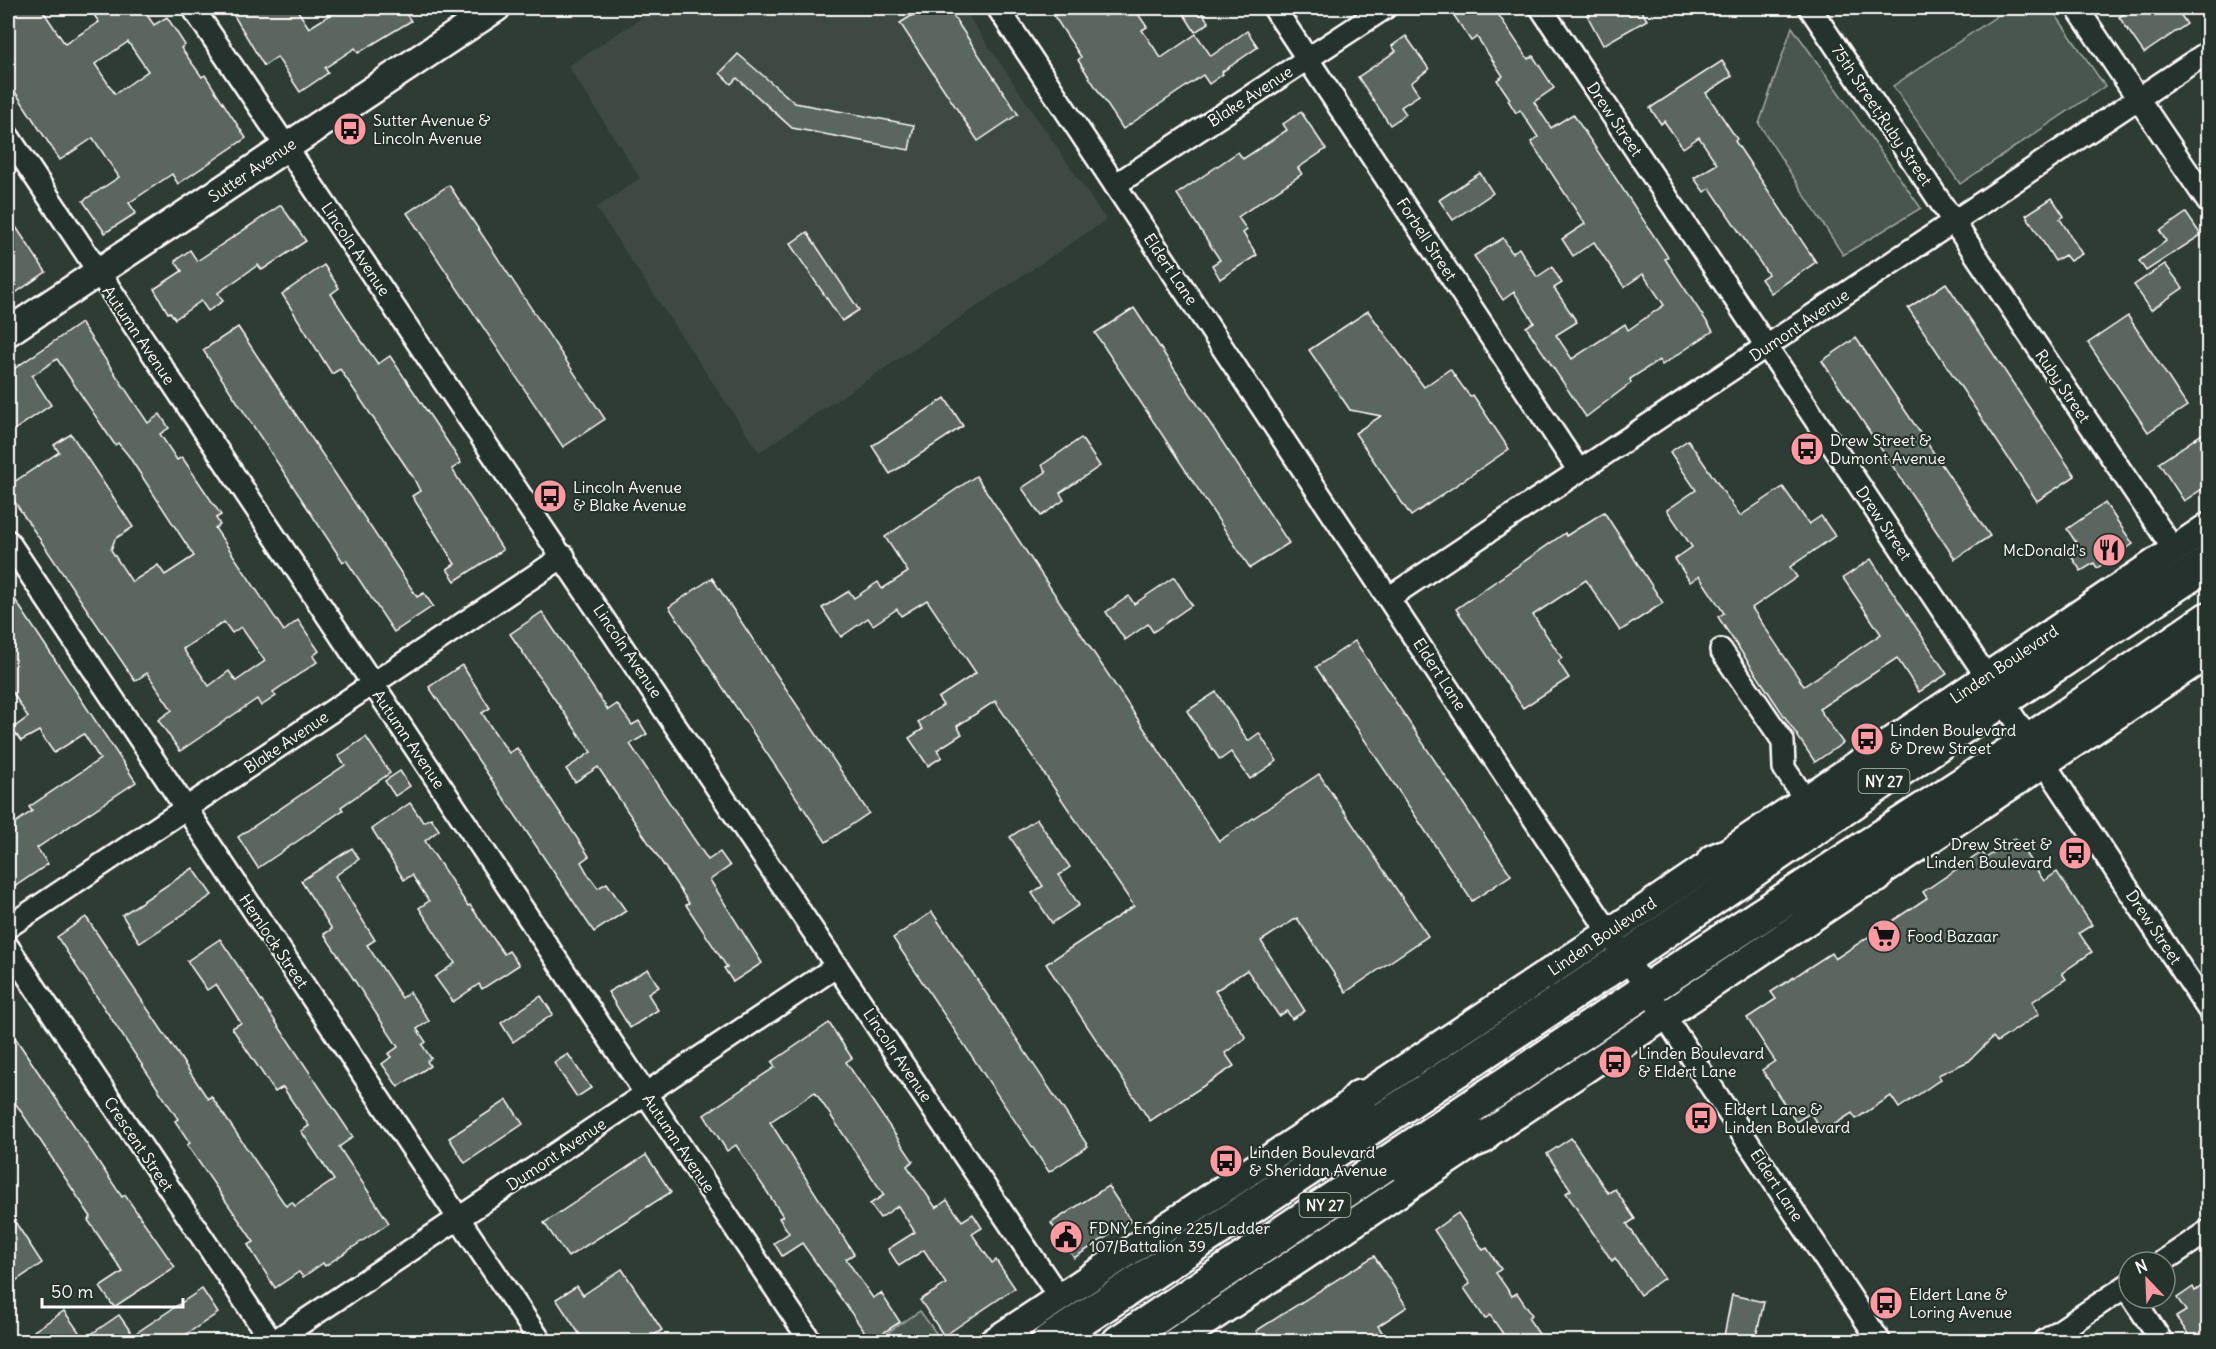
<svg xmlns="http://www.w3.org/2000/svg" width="2216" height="1349" font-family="Delius,sans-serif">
<rect width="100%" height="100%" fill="#2f3b35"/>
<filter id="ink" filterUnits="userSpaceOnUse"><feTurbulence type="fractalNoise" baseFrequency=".0167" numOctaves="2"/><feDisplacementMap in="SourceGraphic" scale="12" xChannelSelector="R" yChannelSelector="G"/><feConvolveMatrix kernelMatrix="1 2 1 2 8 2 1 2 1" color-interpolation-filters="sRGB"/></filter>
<g filter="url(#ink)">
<path fill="#3c4842" d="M656 8H963L1106 220 759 452 596 208 640 178 568 66Z"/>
<g fill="#4a544f" stroke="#a4aaa7" stroke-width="1.5">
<path d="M2009 8H2051L2105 86 1960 184 1893 86Z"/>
<path d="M1792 27 1921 208 1843 255 1759 124Z"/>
<path d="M920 1311 942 1341H875Z"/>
</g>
<g fill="#5b6661" stroke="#fff" stroke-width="1.5" fill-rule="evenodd">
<path d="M8 8H41L65 44 99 22 89 8H142L154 25 167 17 185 45 181 48 202 77 205 75 246 138 178 184 172 174 129 203 136 213 105 233 83 201 119 177 93 138 60 160 40 130 8 81ZM128 42 148 71 115 94 95 64Z"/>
<path d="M242 8H296L309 28 341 8H402L411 21 358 53 355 48 325 68 328 73 300 92 277 57 264 66 233 14Z"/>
<path d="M924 8H948L1018 114 978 141 900 23Z"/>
<path d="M1066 8H1099L1105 16 1118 8H1134L1147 27 1142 30 1161 58 1196 34 1211 56 1247 31 1258 47 1222 72 1223 74 1209 84 1203 75 1123 129 1078 60 1081 57 1054 16Z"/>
<path d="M1180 8H1199L1209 23 1195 32Z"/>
<path d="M1449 8H1494L1528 59 1533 56 1554 88 1534 102 1551 128 1573 114 1668 257 1665 259 1713 331 1662 365 1659 360 1630 379 1631 383 1586 417 1526 327 1534 322 1514 292 1503 300 1474 256 1503 238 1512 253 1519 248 1537 277 1552 267 1562 283 1554 288 1577 322 1556 335 1572 359 1625 324 1628 330 1664 305 1643 274 1624 287 1594 242 1573 256 1562 239 1585 224 1531 142 1538 137 1520 110 1516 113 1508 100 1510 99 1497 80 1503 76 1477 37 1471 41Z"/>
<path d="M1598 8H1640L1647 20 1603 45 1587 15Z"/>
<path d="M2133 8H2176L2187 24 2144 53 2119 17Z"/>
<path d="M1406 36 1429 69 1411 83 1419 95 1401 107 1406 114 1390 125 1358 77 1396 51 1392 46Z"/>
<path d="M738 54 795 103 914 125 909 150 792 128 737 78 731 84 720 73Z"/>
<path d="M1722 61 1732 76 1706 93 1737 139 1735 141 1816 262 1771 293 1761 279 1768 274 1748 245 1710 188 1704 192 1694 178 1717 164 1699 137 1683 148 1664 121 1661 124 1650 108Z"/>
<path d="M1301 112 1326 149 1298 168 1302 174 1238 217 1247 230 1243 233 1257 255 1220 279 1212 265 1220 260 1177 194 1238 152 1243 159 1287 130 1283 124Z"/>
<path d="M1480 173 1493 193 1453 220 1439 200Z"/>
<path d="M449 185 605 419 563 447 407 213Z"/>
<path d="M2052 198 2064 216 2060 219 2082 254 2070 261 2065 255 2055 261 2026 215Z"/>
<path d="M281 205 306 241 262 270 258 265 218 293 223 301 208 311 201 301 175 319 170 312 168 313 154 289 182 271 175 261 190 250 197 261Z"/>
<path d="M2186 213 2201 235 2146 271 2139 261 2166 241 2160 231Z"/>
<path d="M8 215 46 272 8 298Z"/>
<path d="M807 232 859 310 842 321 790 244Z"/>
<path d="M2165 264 2183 288 2151 310 2134 285Z"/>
<path d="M324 265 339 288 331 294 358 336 378 364 390 356 447 441 461 463 452 469 503 550 455 581 447 569 455 564 412 496 420 491 413 477 340 369 332 374 282 294Z"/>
<path d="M1946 283 2075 476 2037 501 1908 308Z"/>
<path d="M1134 308 1289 543 1250 568 1095 333Z"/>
<path d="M1368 311 1424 387 1450 369 1470 397 1473 395 1509 449 1411 516 1355 433 1381 416 1350 410 1309 350Z"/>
<path d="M2128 316 2187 406 2148 432 2088 343Z"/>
<path d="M81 323 148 423 160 414 169 428 160 434 177 460 182 457 221 515 216 518 220 525 215 528 284 631 298 620 319 651 313 656 317 662 273 692 276 696 261 706 257 699 180 751 158 720 172 710 147 673 135 681 8 492V486L59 452 54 445 71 434 133 527 115 539 111 550 132 582 158 565 165 575 194 556 128 455 118 443 115 445 57 359 32 376 51 405 8 434V373ZM224 622 232 633 241 627 265 661 236 681 229 671 209 686 183 649Z"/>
<path d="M238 327 417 597 424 593 433 606 394 632 346 560 343 562 203 350Z"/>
<path d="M1856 338 1990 536 1955 559 1822 361Z"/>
<path d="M945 398 963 426 890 474 872 446Z"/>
<path d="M2208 430V485L2184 501 2159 463Z"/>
<path d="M1081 438 1100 466 1060 493 1064 500 1041 516 1022 488 1046 472 1042 465Z"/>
<path d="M1688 440 1740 516 1783 487 1809 524 1821 516 1835 536 1790 567 1797 577 1752 608 1804 686 1881 634 1843 578 1871 559 1947 674 1919 692 1897 658 1819 709 1843 743 1815 762 1718 617 1724 613 1699 576 1690 582 1675 559 1692 547 1667 510 1696 490 1670 452Z"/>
<path d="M976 476 1219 841 1319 774 1428 936 1346 992 1297 918 1261 941 1305 1011 1292 1019 1287 1011 1279 1016 1247 970 1215 991 1246 1038 1225 1053 1234 1066 1150 1121 1046 964 1134 906 995 701 957 726 962 734 937 750 942 757 928 766 909 738 923 729 918 722 943 705 938 698 976 673 927 600 901 616 897 609 873 625 868 618 841 637 822 608 849 591 854 598 878 582 882 589 908 572 885 537Z"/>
<path d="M2105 503 2133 544 2097 568 2094 563 2081 571 2069 553 2079 547 2067 529Z"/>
<path d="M1604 512 1663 603 1620 631 1586 580 1533 615 1562 658 1558 661 1569 678 1523 708 1456 609 1565 533 1566 536Z"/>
<path d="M1174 577 1192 605 1153 632 1148 624 1125 640 1106 612 1129 596 1134 604Z"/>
<path d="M712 578 869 813 826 842 669 607Z"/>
<path d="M8 589 136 782 37 848 48 864 8 891V828L32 811 29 807 100 759 84 734 54 753 39 731 21 741 12 729 28 717 8 685Z"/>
<path d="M542 612 608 710 617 704 632 725 639 721 647 734 630 744 708 860 720 852 730 866 710 880 762 963 733 982 724 968 727 967 686 905 689 903 598 767 575 782 566 769 591 752 510 634Z"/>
<path d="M1355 641 1511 875 1472 901 1316 667Z"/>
<path d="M462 665 490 708 482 713 491 727 509 753 517 748 589 856 581 862 589 876 598 888 607 883 626 911 594 932 429 687Z"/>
<path d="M1216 692 1248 741 1259 733 1277 761 1250 779 1231 752 1220 760 1187 711Z"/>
<path d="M366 737 390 773 341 807 343 810 258 868 238 837 345 765 338 756Z"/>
<path d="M400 771 410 786 395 796 385 781Z"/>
<path d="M410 803 423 822 431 818 439 830 425 841 468 906 470 905 504 954 509 951 519 965 482 989 479 984 453 1002 435 977 455 963 419 908 429 901 412 875 404 880 372 829Z"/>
<path d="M1037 819 1070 867 1059 875 1079 905 1052 923 1032 893 1043 886 1010 837Z"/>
<path d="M2015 838 2044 881 2057 872 2092 925 2079 933 2092 952 2062 973 2066 979 2032 1002 2039 1014 1997 1042 1993 1037 1969 1061 1938 1075 1941 1079 1899 1108 1891 1096 1856 1119 1852 1113 1823 1132 1810 1113 1796 1122 1762 1070 1775 1061 1747 1018 1776 999 1771 992 1831 953 1835 959 1927 898 1923 892 1982 852 1986 858Z"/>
<path d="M352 848 359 859 335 876 375 940 367 945 402 998 410 992 429 1021 417 1029 426 1042 422 1045 431 1058 427 1061 430 1066 398 1087 382 1064 391 1057 388 1054 398 1047 324 934 332 929 301 881Z"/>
<path d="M193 868 212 895 140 943 122 915Z"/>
<path d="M932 912 1088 1146 1049 1172 893 938Z"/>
<path d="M86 917 208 1099 211 1096 286 1206 292 1202 295 1206 334 1180 301 1131 309 1126 292 1101 283 1087 275 1092 232 1028 241 1023 216 984 207 990 187 961 220 939 353 1137 339 1147 389 1223 325 1266 323 1263 303 1277 299 1272 275 1288 248 1245 254 1242 187 1145 190 1143 175 1121 178 1119 57 937Z"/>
<path d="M648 969 659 987 648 994 658 1010 630 1028 608 992Z"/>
<path d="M541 996 553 1014 513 1042 501 1023Z"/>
<path d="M829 1023 852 1058 846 1062 913 1161 907 1166 936 1208 947 1200 962 1221 973 1214 982 1228 972 1234 992 1263 996 1260 1015 1288 944 1336 920 1300 946 1284 924 1250 899 1266 888 1249 915 1232 898 1206 880 1218 870 1204 884 1195 815 1092 770 1122 854 1254 846 1259 873 1298 881 1293 900 1322 871 1341 802 1243 782 1256 774 1243 789 1233 779 1218 783 1216 736 1145 727 1151 704 1115 775 1067 772 1062Z"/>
<path d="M8 1027 122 1197 125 1195 175 1267 114 1307 100 1287 123 1272 88 1220 91 1217 8 1092Z"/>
<path d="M568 1054 591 1088 577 1097 554 1063Z"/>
<path d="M507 1100 523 1124 465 1163 449 1138Z"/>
<path d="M1571 1138 1608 1193 1615 1189 1635 1219 1627 1224 1664 1278 1640 1295 1615 1258 1612 1261 1566 1193 1571 1190 1547 1154Z"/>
<path d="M646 1155 671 1192 568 1257 544 1223Z"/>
<path d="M1108 1186 1131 1221 1074 1258 1051 1223Z"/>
<path d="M8 1211 42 1263 8 1286Z"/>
<path d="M1458 1213 1483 1250 1487 1248 1501 1269 1496 1273 1512 1296 1517 1293 1532 1315 1528 1318 1544 1341H1508L1490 1315 1485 1319 1464 1288 1470 1284 1434 1230Z"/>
<path d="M1374 1256 1407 1307 1378 1326 1388 1341H1263L1256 1331Z"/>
<path d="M622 1269 662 1330 645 1341H584L556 1299 577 1286 583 1295Z"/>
<path d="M2208 1281V1341H2193L2176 1317 2186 1311 2177 1298 2193 1287 2195 1291Z"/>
<path d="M202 1289 218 1313 176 1341H42L34 1331 64 1311 84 1339 119 1315 133 1335Z"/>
<path d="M1732 1295 1764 1302 1755 1341H1723Z"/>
</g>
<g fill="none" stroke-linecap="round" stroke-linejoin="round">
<defs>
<g id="minor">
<path d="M193 8 1059 1297"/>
<path d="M462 8 472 23"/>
<path d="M998 8 1880 1342"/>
<path d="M1274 8 1579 471"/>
<path d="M1541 8 2208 1009"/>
<path d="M1810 8 2174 550"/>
<path d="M2077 8 2208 202"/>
<path d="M8 136 811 1342"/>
<path d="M1115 185 1385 8"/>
<path d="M8 541 541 1342"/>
<path d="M1390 597 2208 52"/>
<path d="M1721 650 1783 741 1784 768 1805 799"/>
<path d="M8 927 564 556"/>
<path d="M8 947 272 1342"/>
<path d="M2162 1262 2208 1231"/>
<path d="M2133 1298 2162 1342"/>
<path d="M273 1342 837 966"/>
<path d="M2043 1342 2129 1284"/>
</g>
<g id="tertiary">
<path d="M8 332 496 8"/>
<path d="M993 1342 1610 932 2208 527"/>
<path d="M1175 1342 2208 654"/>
</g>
<g id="trunk">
<path d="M1714 861 1784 833"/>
<path d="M1804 903 1876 876"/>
<path d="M1308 1153 1360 1097"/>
<path d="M1405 1167 1482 1137"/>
<path d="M1048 1342 1627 957 1980 715 2208 563"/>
<path d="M1119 1342 1648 989 2029 741 2208 619"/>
</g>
</defs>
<use href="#minor" stroke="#fff" stroke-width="26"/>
<use href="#tertiary" stroke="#fff" stroke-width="32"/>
<use href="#trunk" stroke="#fff" stroke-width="38"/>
<use href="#minor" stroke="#26332d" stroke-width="21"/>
<use href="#tertiary" stroke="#26332d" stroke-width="27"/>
<use href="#trunk" stroke="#26332d" stroke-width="33"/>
</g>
</g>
<defs>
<symbol id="bus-disc" viewBox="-11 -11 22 22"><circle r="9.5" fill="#ff9aa2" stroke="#26332d"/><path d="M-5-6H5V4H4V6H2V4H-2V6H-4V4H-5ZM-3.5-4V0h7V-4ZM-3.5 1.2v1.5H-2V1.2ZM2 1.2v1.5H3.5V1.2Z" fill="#111"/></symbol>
<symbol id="restaurant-disc" viewBox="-11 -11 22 22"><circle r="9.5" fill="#ff9aa2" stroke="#26332d"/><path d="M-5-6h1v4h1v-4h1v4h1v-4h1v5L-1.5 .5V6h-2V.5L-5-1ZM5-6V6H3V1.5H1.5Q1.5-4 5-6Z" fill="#111"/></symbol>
<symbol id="supermarket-disc" viewBox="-11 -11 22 22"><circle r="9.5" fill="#ff9aa2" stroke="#26332d"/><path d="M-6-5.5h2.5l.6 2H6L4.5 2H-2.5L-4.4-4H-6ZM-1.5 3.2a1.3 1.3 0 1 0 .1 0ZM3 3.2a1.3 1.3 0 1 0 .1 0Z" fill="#111"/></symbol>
<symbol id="civic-disc" viewBox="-11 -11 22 22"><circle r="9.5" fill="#ff9aa2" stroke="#26332d"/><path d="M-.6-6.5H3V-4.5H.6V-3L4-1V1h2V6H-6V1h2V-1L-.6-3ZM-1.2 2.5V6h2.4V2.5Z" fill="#111"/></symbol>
</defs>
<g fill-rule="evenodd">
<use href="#bus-disc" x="331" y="110" width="38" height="38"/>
<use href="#bus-disc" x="1788" y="430" width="38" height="38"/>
<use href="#bus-disc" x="531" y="477" width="38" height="38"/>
<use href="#restaurant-disc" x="2090" y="531" width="38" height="38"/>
<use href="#bus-disc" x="1848" y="720" width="38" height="38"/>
<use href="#bus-disc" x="2056" y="834" width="38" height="38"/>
<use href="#supermarket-disc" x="1865" y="917" width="38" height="38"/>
<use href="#bus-disc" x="1596" y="1043" width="38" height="38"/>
<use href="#bus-disc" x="1682" y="1099" width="38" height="38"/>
<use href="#bus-disc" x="1207" y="1142" width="38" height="38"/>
<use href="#civic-disc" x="1047" y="1218" width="38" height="38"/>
<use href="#bus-disc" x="1867" y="1284" width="38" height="38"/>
</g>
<g text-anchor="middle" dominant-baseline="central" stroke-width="4.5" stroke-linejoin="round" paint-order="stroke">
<g fill="#26332d" stroke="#bec2c0" stroke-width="1.5">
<rect x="1858.5" y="769" width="51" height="24" rx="4.5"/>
<rect x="1299.5" y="1193" width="51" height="24" rx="4.5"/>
</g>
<g font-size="15" font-weight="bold" fill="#fff">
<text x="1884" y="781">NY 27</text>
<text x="1325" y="1205">NY 27</text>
</g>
<g font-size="16" fill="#fff" stroke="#26332d">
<text transform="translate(1250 96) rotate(-33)">Blake Avenue</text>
<text transform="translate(1882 115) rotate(56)">75th Street;Ruby Street</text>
<text transform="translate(1615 119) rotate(56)">Drew Street</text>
<text transform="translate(252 170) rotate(-34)">Sutter Avenue</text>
<text transform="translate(1427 239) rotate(57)">Forbell Street</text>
<text transform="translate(356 249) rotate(56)">Lincoln Avenue</text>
<text transform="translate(1171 269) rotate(56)">Eldert Lane</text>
<text transform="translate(1799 325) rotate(-34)">Dumont Avenue</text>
<text transform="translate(139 335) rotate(56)">Autumn Avenue</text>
<text transform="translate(2063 386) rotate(56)">Ruby Street</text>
<text transform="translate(1884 523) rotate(56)">Drew Street</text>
<text transform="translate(628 651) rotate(56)">Lincoln Avenue</text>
<text transform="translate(2004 664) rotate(-34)">Linden Boulevard</text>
<text transform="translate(1440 674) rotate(57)">Eldert Lane</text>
<text transform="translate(409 739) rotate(56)">Autumn Avenue</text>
<text transform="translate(286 742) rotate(-34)">Blake Avenue</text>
<text transform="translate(2154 927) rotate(56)">Drew Street</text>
<text transform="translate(1602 936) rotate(-34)">Linden Boulevard</text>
<text transform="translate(274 941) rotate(56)">Hemlock Street</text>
<text transform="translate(898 1055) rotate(56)">Lincoln Avenue</text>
<text transform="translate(679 1143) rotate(56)">Autumn Avenue</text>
<text transform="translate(139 1144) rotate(56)">Crescent Street</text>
<text transform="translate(556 1154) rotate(-34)">Dumont Avenue</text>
<text transform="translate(1777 1185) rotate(57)">Eldert Lane</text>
</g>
<g font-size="16" fill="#fff" stroke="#26332d" text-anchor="start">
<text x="373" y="120">Sutter Avenue &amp;<tspan x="373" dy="18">Lincoln Avenue</tspan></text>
<text x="1830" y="440">Drew Street &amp;<tspan x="1830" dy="18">Dumont Avenue</tspan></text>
<text x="573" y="487">Lincoln Avenue<tspan x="573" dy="18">&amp; Blake Avenue</tspan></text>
<text x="2086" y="550" text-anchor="end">McDonald's</text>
<text x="1890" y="730">Linden Boulevard<tspan x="1890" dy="18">&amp; Drew Street</tspan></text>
<text x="2052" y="844" text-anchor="end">Drew Street &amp;<tspan x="2052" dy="18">Linden Boulevard</tspan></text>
<text x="1907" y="936">Food Bazaar</text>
<text x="1638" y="1053">Linden Boulevard<tspan x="1638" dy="18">&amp; Eldert Lane</tspan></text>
<text x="1724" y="1109">Eldert Lane &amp;<tspan x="1724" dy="18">Linden Boulevard</tspan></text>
<text x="1249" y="1152">Linden Boulevard<tspan x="1249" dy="18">&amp; Sheridan Avenue</tspan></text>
<text x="1089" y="1228">FDNY Engine 225/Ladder<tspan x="1089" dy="18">107/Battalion 39</tspan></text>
<text x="1909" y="1294">Eldert Lane &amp;<tspan x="1909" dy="18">Loring Avenue</tspan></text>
</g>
</g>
<rect width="2216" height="1349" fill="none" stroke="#26332d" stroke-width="30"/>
<rect x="15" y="15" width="2186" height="1319" fill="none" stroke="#fff" stroke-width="2" filter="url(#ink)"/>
<g transform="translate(2147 1280) rotate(337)"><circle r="28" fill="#26332d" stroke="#7d8581" stroke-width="1.5"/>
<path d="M0-4.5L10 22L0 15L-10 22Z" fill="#ff9aa2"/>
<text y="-9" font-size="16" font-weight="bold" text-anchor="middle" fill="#ffffff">N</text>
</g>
<path d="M42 1298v9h141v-9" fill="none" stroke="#ffffff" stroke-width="3"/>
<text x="51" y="1298" font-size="18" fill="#ffffff" stroke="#26332d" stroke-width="4.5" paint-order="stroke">50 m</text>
</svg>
